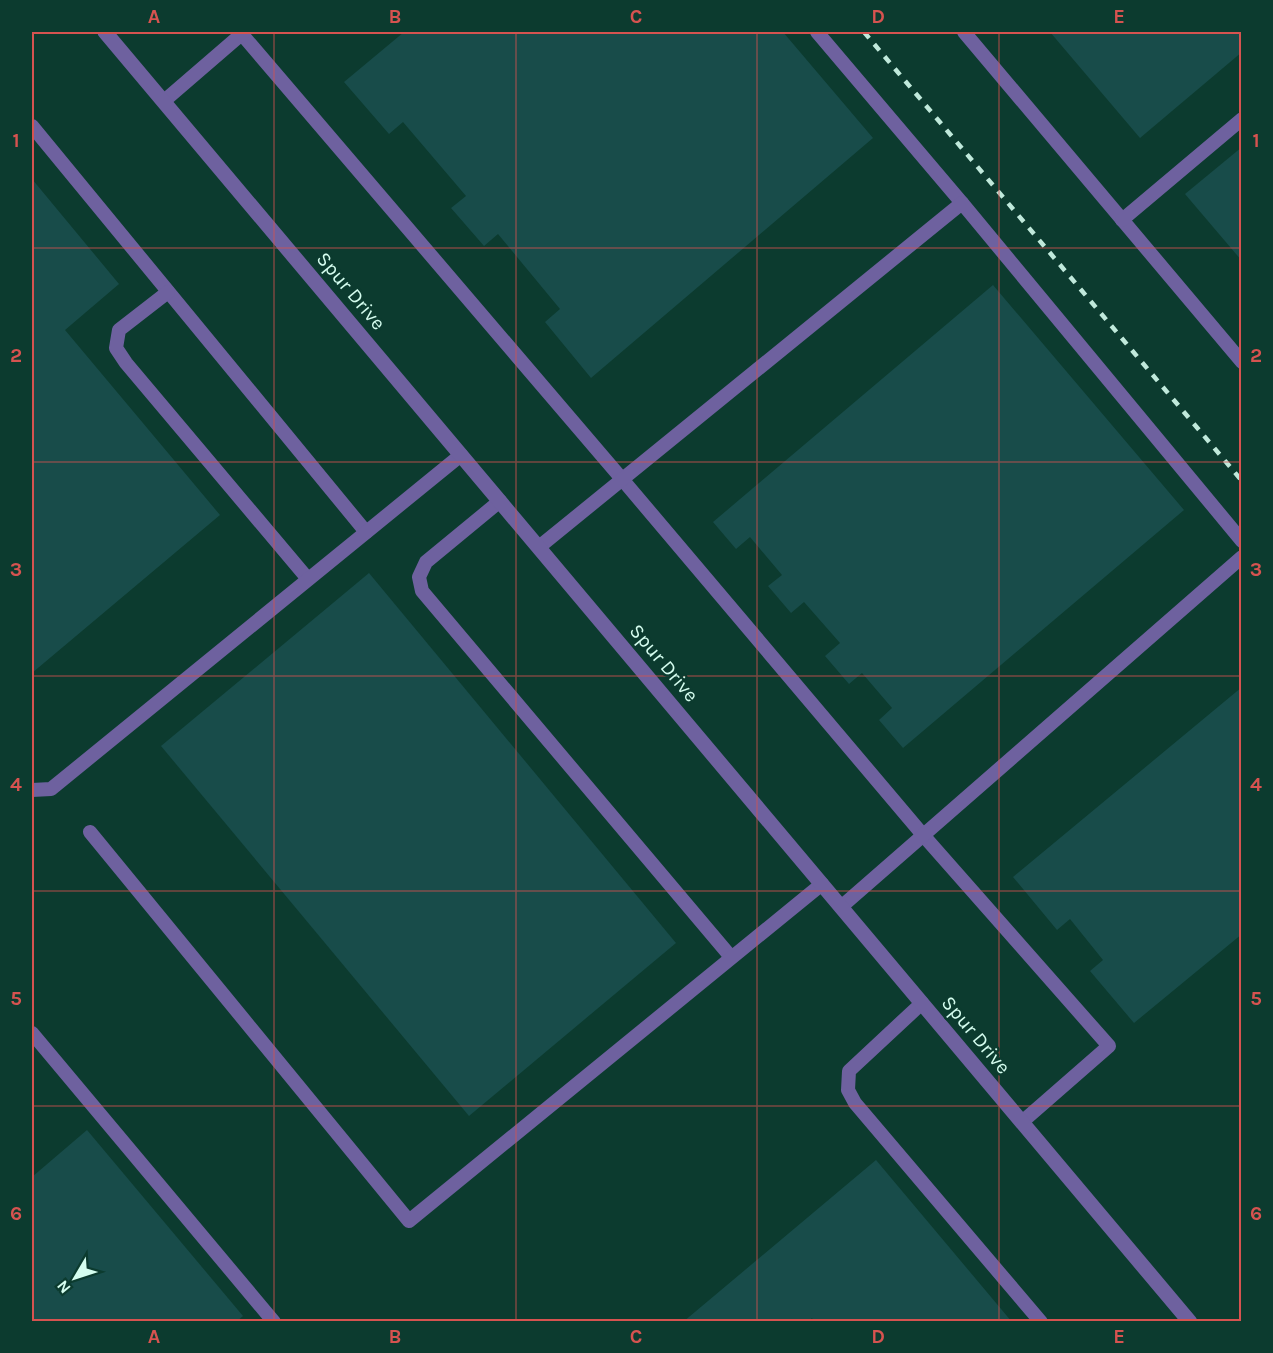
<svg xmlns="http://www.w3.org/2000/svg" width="1273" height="1353" font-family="Karla,sans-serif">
<rect width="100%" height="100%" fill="#0c3b2f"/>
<g fill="#184c4a">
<path d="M404 32H783L873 138 591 378 545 322 560 309 498 234 484 246 451 208 466 196 403 122 389 134 344 82Z"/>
<path d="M1050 32H1242V52L1140 138Z"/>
<path d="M1242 147V261L1185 194Z"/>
<path d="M32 179 119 284 65 330 220 515 32 673Z"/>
<path d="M993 285 1184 510 903 748 879 720 892 708 862 673 849 684 825 656 840 643 804 602 791 613 768 586 782 575 750 537 736 549 713 522Z"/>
<path d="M369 573 676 943 469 1116 161 746Z"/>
<path d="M1242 687V934L1134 1023 1090 971 1103 960 1070 919 1057 930 1013 877Z"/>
<path d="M87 1130 243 1316 236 1322H32V1177Z"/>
<path d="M876 1160 1012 1322H814L812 1318 808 1322H683Z"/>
</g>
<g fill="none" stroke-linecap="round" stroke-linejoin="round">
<g stroke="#6e619f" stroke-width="14">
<path d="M240 32 622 479 923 835 1109 1046 1022 1122"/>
<path d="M817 32 962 203"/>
<path d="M964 32 1242 362"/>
<path d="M164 101 244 32"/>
<path d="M32 126 366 532"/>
<path d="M1122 220 1242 119"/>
<path d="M168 292 119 330 116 348 126 363 308 579"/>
<path d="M500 501 426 562 419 577 422 591 731 957"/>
<path d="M539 547 962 203 1242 541"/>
<path d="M32 790 51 789 461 455"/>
<path d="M90 832 409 1221 822 884"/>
<path d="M841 907 1242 557"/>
<path d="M922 1003 849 1071 848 1090 855 1103 1041 1322"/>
<path d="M32 1033 274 1322"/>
</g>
<path stroke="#6e619f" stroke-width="15" d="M105 32 1190 1322"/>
<path stroke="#c0e9db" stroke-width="4.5" stroke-dasharray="8 8" stroke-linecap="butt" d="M864 32 1242 481"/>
</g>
<path fill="none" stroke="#d65350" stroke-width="1.5" stroke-opacity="0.55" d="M274 32V1322M516 32V1322M757 32V1322M999 32V1322M32 248H1242M32 462H1242M32 676H1242M32 891H1242M32 1106H1242"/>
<g text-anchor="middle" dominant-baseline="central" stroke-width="5" stroke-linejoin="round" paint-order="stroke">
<g font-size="20" fill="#d5fdef" stroke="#0c3b2f">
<text transform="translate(351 291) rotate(50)">Spur Drive</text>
<text transform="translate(664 663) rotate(50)">Spur Drive</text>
<text transform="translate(976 1035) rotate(50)">Spur Drive</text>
</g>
</g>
<rect width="1273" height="1353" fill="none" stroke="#0c3b2f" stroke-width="66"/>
<g transform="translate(75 1278) rotate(231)" stroke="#0c3b2f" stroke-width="4.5" paint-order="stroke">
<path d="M0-4.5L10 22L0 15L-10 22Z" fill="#d5fdef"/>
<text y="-9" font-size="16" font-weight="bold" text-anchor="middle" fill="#d5fdef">N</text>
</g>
<rect x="33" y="33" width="1207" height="1287" fill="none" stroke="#d65350" stroke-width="2"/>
<g font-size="20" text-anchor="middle" font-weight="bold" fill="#d65350">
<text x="154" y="23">A</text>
<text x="395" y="23">B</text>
<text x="636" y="23">C</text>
<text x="878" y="23">D</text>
<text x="1119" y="23">E</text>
<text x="16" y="147">1</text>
<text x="1256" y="147">1</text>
<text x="16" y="362">2</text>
<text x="1256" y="362">2</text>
<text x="16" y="576">3</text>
<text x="1256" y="576">3</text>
<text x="16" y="791">4</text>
<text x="1256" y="791">4</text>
<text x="16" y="1005">5</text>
<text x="1256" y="1005">5</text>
<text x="16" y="1220">6</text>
<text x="1256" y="1220">6</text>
<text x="154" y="1343">A</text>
<text x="395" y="1343">B</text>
<text x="636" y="1343">C</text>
<text x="878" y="1343">D</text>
<text x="1119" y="1343">E</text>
</g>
</svg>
